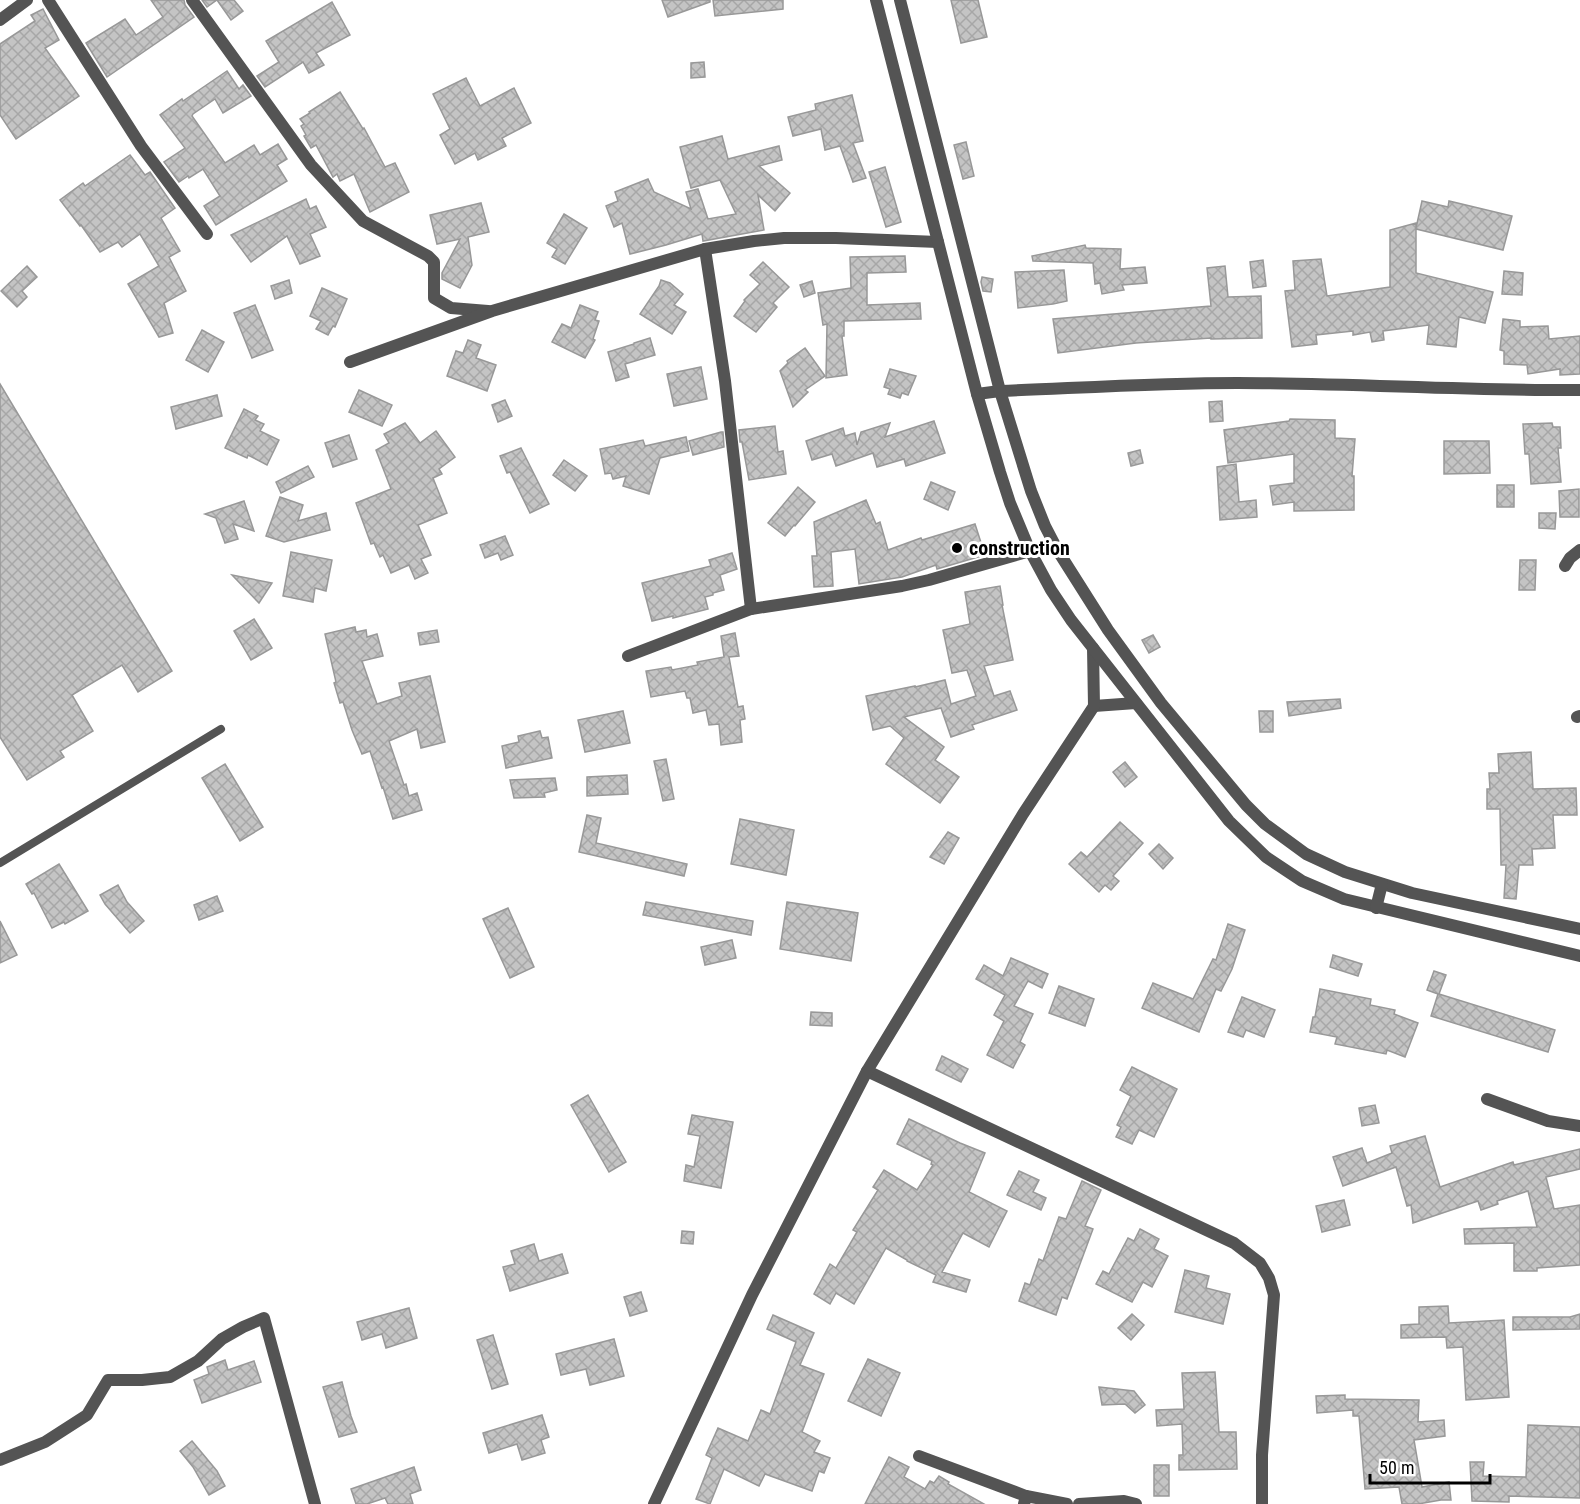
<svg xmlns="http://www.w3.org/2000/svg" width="1580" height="1504" font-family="'Roboto Condensed',sans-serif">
<defs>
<pattern id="building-cross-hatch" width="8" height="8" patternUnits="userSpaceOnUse" patternTransform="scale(1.5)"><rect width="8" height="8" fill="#c4c4c4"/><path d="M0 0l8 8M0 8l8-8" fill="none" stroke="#a7a7a7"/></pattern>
</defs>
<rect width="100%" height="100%" fill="#fff"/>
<g fill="url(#building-cross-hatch)" stroke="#989898" stroke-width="1.5">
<path d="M151 0H184L185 5 194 17 107 77 86 43 125 19 136 35 163 17Z"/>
<path d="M202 0H234L243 11 231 20 217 0 207 7Z"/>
<path d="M662 0H710V2L668 17Z"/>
<path d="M713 0H783V9L715 16Z"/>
<path d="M951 0H978L987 37 961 43Z"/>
<path d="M332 2 350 35 316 53 324 65 309 73 303 62 265 87 257 76 279 62 266 41Z"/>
<path d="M43 9 59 40 45 48 79 96 16 139 0 115V44L35 21 31 15Z"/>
<path d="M704 62 705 77 691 78V63Z"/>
<path d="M227 71 239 89 243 85 251 96 223 113 215 99 193 114 192 116 225 163 254 145 260 155 278 144 287 159 277 165 287 181 216 225 204 206 220 196 203 169 189 178 188 176 179 182 164 162 185 148 160 115 182 99 183 101Z"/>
<path d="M466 78 480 106 514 88 531 123 502 138 506 146 478 160 475 153 455 164 440 135 450 129 433 94Z"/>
<path d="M340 92 363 129 364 128 385 167 395 163 409 192 370 212 354 174 340 181 337 174 333 177 316 145 311 148 304 136 306 135 301 126 304 124 300 119 310 113 309 112Z"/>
<path d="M852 95 863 141 853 143 866 178 853 182 840 146 825 150 821 129 793 136 788 117 816 110 815 104Z"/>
<path d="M722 136 728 159 779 146 782 160 759 166 790 193 775 211 758 195 764 230 703 241 702 234 666 245 630 254 622 223 614 227 606 206 618 201 615 192 648 179 654 192 691 209 686 192 698 189 708 219 736 214 720 180 691 188 680 147Z"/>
<path d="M966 142 974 176 963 179 954 145Z"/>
<path d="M130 155 145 175 150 172 175 208 161 218 180 251 169 257 186 291 164 303 173 333 159 337 128 284 159 266 140 234 122 247 118 242 100 252 81 225 80 226 60 200 83 183 85 186Z"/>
<path d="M885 167 901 222 886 227 869 172Z"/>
<path d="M306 199 310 209 316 206 326 227 310 234 320 256 300 264 287 236 251 262 231 235Z"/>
<path d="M1422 201 1448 207 1449 201 1512 216 1503 250 1416 229V273L1493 292 1485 323 1459 317 1456 347 1427 344 1429 325 1383 331 1384 340 1372 342 1370 332 1353 335V331L1316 335 1317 344 1292 347 1285 291 1295 290 1293 261 1321 259 1327 296 1390 287V230L1416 223V228Z"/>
<path d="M481 203 489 232 468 237 472 265 460 288 442 279V273L460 239 437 244 430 215Z"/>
<path d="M564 214 587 228 565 264 552 257 557 249 547 243Z"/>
<path d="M1085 245 1086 248 1121 249 1120 269 1145 267 1147 283 1122 285 1124 290 1102 294 1100 283 1095 284 1093 263 1033 261 1032 256Z"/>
<path d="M905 256 906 272 867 273V305L920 303 921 319 844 321V336H842L847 375 826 378 827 324 823 325 818 293 851 288 850 257Z"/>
<path d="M1263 260 1266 286 1253 288 1250 262Z"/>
<path d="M763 262 789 287 773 303 777 307 756 332 734 316 745 301 744 300 760 284 750 275Z"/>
<path d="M27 266 37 277 22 291 27 297 17 307 1 291Z"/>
<path d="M1225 266 1228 297 1261 296 1262 338 1211 339V338L1136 343 1058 353 1053 319 1211 306 1207 268Z"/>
<path d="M1064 270 1067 301 1053 304 1018 308 1015 272Z"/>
<path d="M1504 271 1523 273 1522 295 1502 294Z"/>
<path d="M982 277 993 279 991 292 983 291 981 282Z"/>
<path d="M289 280 292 293 275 299 271 286Z"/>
<path d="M661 280 670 283 683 294 674 305 686 312 672 334 640 314 659 286Z"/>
<path d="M812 281 815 293 804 297 800 285Z"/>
<path d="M322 288 347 299 335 327 333 326 328 335 316 329 321 321 310 316Z"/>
<path d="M255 305 273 350 252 358 234 313Z"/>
<path d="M580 305 598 312 595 320 599 321 593 339 595 340 585 358 552 342 562 324 571 328Z"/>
<path d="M1503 319 1520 321V327L1548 326 1549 339 1580 336V374L1560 375V369L1528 374 1527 365 1504 364V351L1500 350Z"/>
<path d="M202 330 224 342 208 372 186 360Z"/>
<path d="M650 338 655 355 625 364 629 377 616 381 608 352 634 344V343Z"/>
<path d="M468 340 481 345 476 358 496 365 487 391 447 376 456 351 463 353Z"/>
<path d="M805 348 825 376 805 390 808 392 793 407 780 371 788 363 787 361Z"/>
<path d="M701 367 707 399 674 406 667 374Z"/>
<path d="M890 369 916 376 908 395 902 393 900 398 888 394 890 389 884 387Z"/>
<path d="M0 384 172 671 138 692 122 665 72 695 93 731 60 751 64 757 27 780 0 737Z"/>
<path d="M359 390 392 405 382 426 349 412Z"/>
<path d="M217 395 222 416 176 429 171 407Z"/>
<path d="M505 400 512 416 498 422 492 405Z"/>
<path d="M1222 401 1223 421 1210 422 1209 402Z"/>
<path d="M244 409 258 416 255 420 264 424 260 431 279 440 267 465 248 455 247 458 225 448Z"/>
<path d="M1290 419 1335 420V438L1355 439 1352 476H1354V510L1294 511V502L1273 505 1270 486 1294 483V454L1228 463 1224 430 1289 421Z"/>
<path d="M934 421 945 453 906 466 904 459 877 467 873 453 836 466 832 454 812 460 806 441 843 428 845 436 855 433 857 445 861 432 890 423 885 437Z"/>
<path d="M405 423 420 443 436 431 455 457 439 469 442 474 433 478 447 513 418 525 431 555 421 559 428 573 415 579 409 565 391 573 383 555 380 557 374 543 371 544 356 503 391 489 376 450 389 443 384 434Z"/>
<path d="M1552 423 1553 427H1560L1561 448H1558L1561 482 1531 484 1529 454H1525L1523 424Z"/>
<path d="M775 426 778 452 783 451 786 474 749 480 742 442H740L739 430Z"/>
<path d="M721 432H723L724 447 693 455 689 441Z"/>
<path d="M349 435 357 459 333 467 325 443Z"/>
<path d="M686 437 689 451 660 458 649 494 623 486 626 476 613 479 611 473 605 474 600 449 643 440 645 446Z"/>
<path d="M1444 441H1489L1490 473 1444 474Z"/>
<path d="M521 448 549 504 530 513 510 472 507 473 500 456Z"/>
<path d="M1140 450 1143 463 1131 466 1128 453Z"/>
<path d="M564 460 587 476 575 491 553 475Z"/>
<path d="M1236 464 1239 502 1256 500 1257 517 1220 520 1217 467Z"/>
<path d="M308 466 314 477 281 493 276 482Z"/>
<path d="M931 482 955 492 948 510 924 499Z"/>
<rect x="1497" y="485" width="17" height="22"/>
<path d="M798 487 815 502 795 526 794 525 785 536 768 523Z"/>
<path d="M1579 489V517H1560L1559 491Z"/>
<path d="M280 497 303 505 298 521 326 513 330 530 284 542 266 536Z"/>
<path d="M866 500 876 524 880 522 888 550 921 538 922 540 975 524 985 555 937 569 936 565 902 577 859 584 855 549 831 552 833 586 814 587 812 556H817L814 522Z"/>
<path d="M244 501 254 531 233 524 238 539 225 543 216 518 205 514Z"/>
<path d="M1539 513H1556L1555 529 1539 528Z"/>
<path d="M505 536 513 555 501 560 498 553 485 558 480 545Z"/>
<path d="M291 552 332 560 326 591 315 588 313 602 283 596Z"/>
<path d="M732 553 737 569 720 575 724 590 713 593V595L705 597 708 609 673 618V616L652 621 642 583 711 566 709 560Z"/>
<path d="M1520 560H1536L1535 590H1519Z"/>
<path d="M232 575 272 583 259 603Z"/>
<path d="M1000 586 1003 605H1002L1013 660 984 666 994 696 1010 691 1017 710 972 725 974 729 951 737 941 708 904 717 944 747 935 760 959 777 940 803 886 764 904 738 890 726 873 730 866 696 915 686V687L945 680 951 704 976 696 967 670 952 673 943 630 970 624 965 592Z"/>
<path d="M254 619 272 648 251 660 234 631Z"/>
<path d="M355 627 356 632 366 630 367 637 377 634 383 656 362 661 377 704 402 696 399 683 430 676 445 742 421 748 417 729 389 741 404 785 406 784 409 796 417 793 422 810 393 819 383 787 382 788 370 751 362 754 352 730 343 702 340 703 334 683 336 682 325 634Z"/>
<path d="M437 630 439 642 420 645 418 633Z"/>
<path d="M735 633 739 656 729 657 738 707 743 706 745 719 740 720 742 742 721 745 719 724 709 725 706 710 693 713 690 698H687L685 691 651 697 646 671 671 667 672 670 698 665 697 662 724 657 721 636Z"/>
<path d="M1153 635 1160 647 1149 653 1142 640Z"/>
<path d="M1340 699 1341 708 1289 716 1287 702Z"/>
<path d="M623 711 630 743 585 752 578 720Z"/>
<path d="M1259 711H1273V732H1260Z"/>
<path d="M540 731 542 738 548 737 552 758 506 768 502 746 519 742 518 736Z"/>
<path d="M1531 752 1533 789 1576 788 1577 815H1553L1555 848 1532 849 1533 865H1519L1516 899 1504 898 1506 865H1501L1500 809H1487V789H1490L1489 773H1499L1498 754Z"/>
<path d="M666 759 674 799 663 801 654 761Z"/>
<path d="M1125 762 1137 777 1125 787 1113 772Z"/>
<path d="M225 764 263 827 240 841 202 778Z"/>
<path d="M627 775 628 794 587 796V777Z"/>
<path d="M555 778 557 790 544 793 545 797 514 798 510 780Z"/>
<path d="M587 815 601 818 596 843 687 864 684 876 579 852Z"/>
<path d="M740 819 794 830 786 875 731 864Z"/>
<path d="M1120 822 1143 843 1113 876 1119 881 1111 890 1105 885 1099 892 1069 864 1081 852 1087 857Z"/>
<path d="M948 832 959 838 944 864 930 857Z"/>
<path d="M1159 844 1173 858 1163 869 1149 854Z"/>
<path d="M59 864 88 911 65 924 64 922 52 928 34 893 32 894 26 884Z"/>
<path d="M118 885 127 902 144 921 130 933 105 904 100 895Z"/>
<path d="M217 896 223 911 199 920 194 905Z"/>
<path d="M646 902 753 921 751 935 643 915Z"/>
<path d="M787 902 858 913 851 961 780 949Z"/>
<path d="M508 908 534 967 510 978 483 919Z"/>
<path d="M0 921 17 955 0 963Z"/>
<path d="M1228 924 1245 930 1232 969 1221 991 1216 989 1199 1032 1142 1008 1153 983 1193 999 1213 959 1216 960Z"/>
<path d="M732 940 736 958 705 965 701 947Z"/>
<path d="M1333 955 1362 964 1358 976 1330 967Z"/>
<path d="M1011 958 1048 974 1042 988 1028 981 1014 1006 1033 1014 1020 1042 1025 1045 1013 1068 987 1055 1004 1021 994 1015 1005 995 976 979 984 965 1003 976Z"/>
<path d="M1434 971 1446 975 1439 994 1555 1030 1548 1052 1431 1016 1438 994 1427 990Z"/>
<path d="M1059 986 1094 999 1085 1026 1049 1013Z"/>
<path d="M1320 989 1371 999 1370 1005 1395 1010 1394 1014 1418 1023 1405 1057 1387 1050 1386 1054 1335 1044 1337 1037 1310 1032 1313 1017H1315Z"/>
<path d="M1242 997 1275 1010 1264 1037 1246 1030 1243 1037 1228 1032Z"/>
<path d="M811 1012 832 1013V1026L810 1025Z"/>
<path d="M942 1056 968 1069 961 1082 936 1070Z"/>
<path d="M1132 1067 1177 1089 1154 1137 1139 1130 1132 1144 1116 1137 1121 1127 1117 1125 1131 1096 1120 1090Z"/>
<path d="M588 1095 626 1162 609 1172 571 1105Z"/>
<path d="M1375 1105 1379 1123 1362 1126 1359 1108Z"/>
<path d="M692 1115 733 1122 721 1188 684 1181 686 1165 694 1167 700 1136 688 1134Z"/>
<path d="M909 1119 960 1143 985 1153 969 1192 1007 1211 989 1247 963 1233 942 1272 970 1280 966 1292 933 1282 936 1275 907 1261V1260L886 1248 854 1304 836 1293 830 1304 814 1294 830 1264 836 1268 857 1232 853 1230 878 1190 873 1187 884 1170 917 1190 933 1165 931 1164 932 1161 897 1144Z"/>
<path d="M1425 1136 1440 1187 1513 1162 1514 1165 1580 1149V1169L1546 1177 1554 1209 1580 1205V1265L1537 1268V1271H1514V1243L1465 1244 1464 1229 1537 1227 1528 1191 1497 1201 1498 1204 1481 1210 1478 1201 1413 1223 1411 1205 1407 1206 1396 1167 1343 1186 1333 1157 1362 1148 1367 1163 1392 1153 1390 1146Z"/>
<path d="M1019 1171 1039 1180 1033 1192 1046 1198 1041 1210 1007 1195Z"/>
<path d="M1082 1181 1101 1190 1085 1226 1093 1229 1067 1299 1062 1297 1056 1315 1019 1301 1025 1283 1030 1285 1039 1259 1043 1261 1059 1217 1066 1219Z"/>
<path d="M1344 1200 1350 1225 1322 1232 1316 1206Z"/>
<path d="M1140 1229 1159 1239 1154 1249 1168 1256 1152 1287 1143 1282 1132 1302 1096 1284 1103 1271 1109 1274 1128 1238 1134 1241Z"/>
<path d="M682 1231 694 1232 693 1244 681 1243Z"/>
<path d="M534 1244 539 1261 562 1254 568 1273 510 1291 503 1267 515 1264 511 1251Z"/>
<path d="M1185 1270 1209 1276 1206 1288 1230 1294 1223 1324 1175 1312Z"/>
<path d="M641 1292 647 1311 630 1316 624 1297Z"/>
<path d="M1448 1306 1449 1323 1504 1320 1509 1397 1466 1400 1463 1347 1447 1348 1446 1337 1401 1338V1325L1419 1324V1307Z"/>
<path d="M409 1308 417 1338 386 1348 382 1334 362 1340 357 1322Z"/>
<path d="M1132 1314 1144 1325 1131 1340 1118 1328Z"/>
<path d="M1580 1314V1329L1513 1330V1317H1570Z"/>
<path d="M773 1315 814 1333 800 1365 824 1374 802 1432 820 1441 814 1452 830 1458 824 1473 819 1471 812 1491 765 1474 759 1486 724 1469 710 1504 696 1499 712 1458 706 1455 718 1428 748 1441 761 1410 770 1414 796 1342 767 1329Z"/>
<path d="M493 1335 508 1384 492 1389 477 1340Z"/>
<path d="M614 1339 624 1376 590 1385 586 1369 561 1375 556 1354Z"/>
<path d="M868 1359 900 1373 881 1416 848 1401Z"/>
<path d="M225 1360 228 1370 254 1361 261 1382 202 1403 194 1380 209 1374 207 1367Z"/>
<path d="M1215 1372 1219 1432H1236L1237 1469 1179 1470V1455H1183L1182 1424 1157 1426 1156 1410 1184 1409 1182 1373Z"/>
<path d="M342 1382 351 1416 357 1432 339 1437 323 1387Z"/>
<path d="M1099 1387 1134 1391 1145 1405 1135 1413 1125 1404 1102 1405Z"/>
<path d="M1345 1395V1399L1419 1400 1418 1422 1444 1420 1445 1436 1414 1440 1422 1487 1449 1482 1451 1500H1441L1418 1504H1402L1399 1487 1365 1489 1359 1416H1353V1410L1317 1413 1316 1396Z"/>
<path d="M542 1415 549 1437 541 1440 545 1453 522 1460 517 1444 489 1453 483 1433Z"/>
<path d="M1528 1425 1580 1427V1498L1509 1496V1502L1472 1501 1470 1462H1484L1483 1476 1526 1477Z"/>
<path d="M192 1441 217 1471 225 1486 209 1495 193 1467 180 1451Z"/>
<path d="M889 1457 909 1467 904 1477 925 1489 930 1481 934 1483 939 1476 949 1482 948 1484 984 1504H865Z"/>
<rect x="1154" y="1465" width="15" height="31"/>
<path d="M414 1467 421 1490 410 1494 413 1504H388L385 1498 367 1504H356L351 1489Z"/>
</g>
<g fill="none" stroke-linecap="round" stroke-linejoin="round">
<path stroke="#545454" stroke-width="8" d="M0 863 221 729"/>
<g stroke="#545454" stroke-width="12">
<path d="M48 0 141 146 207 234"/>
<path d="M192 0 311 165 363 221 428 256 434 262V298L451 308 488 311"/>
<path d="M0 20 27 0"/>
<path d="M705 249 725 381 751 609"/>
<path d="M350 362 492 311 705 249 754 241 784 238H836L938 242"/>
<path d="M977 394 1000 391C1079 388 1158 383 1237 383 1352 383 1466 391 1580 390"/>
<path d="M1565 566 1570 558 1580 550"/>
<path d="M628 656 751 609 902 586 929 580 1030 551"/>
<path d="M1094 706 1136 703"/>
<path d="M1577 717 1580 716"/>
<path d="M867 1071 1234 1243 1260 1263 1269 1278 1274 1295 1262 1455V1504"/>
<path d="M1487 1099 1548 1121 1580 1126"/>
<path d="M919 1456 1026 1496"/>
<path d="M0 1460 45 1442 87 1415 108 1380H142L170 1377 198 1361 222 1339 243 1327 264 1318 315 1504"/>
<path d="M654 1504 752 1295 867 1071 1023 814 1094 706 1093 648"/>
<path d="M1024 1504 1026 1496 1067 1504"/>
<path d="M1079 1504 1124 1501 1136 1504"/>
</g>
<g stroke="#545454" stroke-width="12">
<path d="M876 0 977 394 1000 472 1010 503 1030 551 1051 590 1071 620 1229 821 1266 857 1302 881 1344 899 1580 956"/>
<path d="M900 0 1000 391 1031 491 1045 526 1058 551 1108 630 1161 703 1246 805 1265 824 1306 854 1345 872 1412 893 1580 929"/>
<path d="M1376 908 1382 884"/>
</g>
</g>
<circle fill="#000" stroke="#fff" stroke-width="2" cx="957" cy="548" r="6"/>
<g text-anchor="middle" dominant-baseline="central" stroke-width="6" stroke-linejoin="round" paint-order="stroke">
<g font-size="20" font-weight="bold" fill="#000" stroke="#fff" text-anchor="start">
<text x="969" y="548">construction</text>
</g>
</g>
<path d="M1370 1474v9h120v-9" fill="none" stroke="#000000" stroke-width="3"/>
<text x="1379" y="1474" font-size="18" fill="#000000" stroke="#ffffff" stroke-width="4.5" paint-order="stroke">50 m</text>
</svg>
